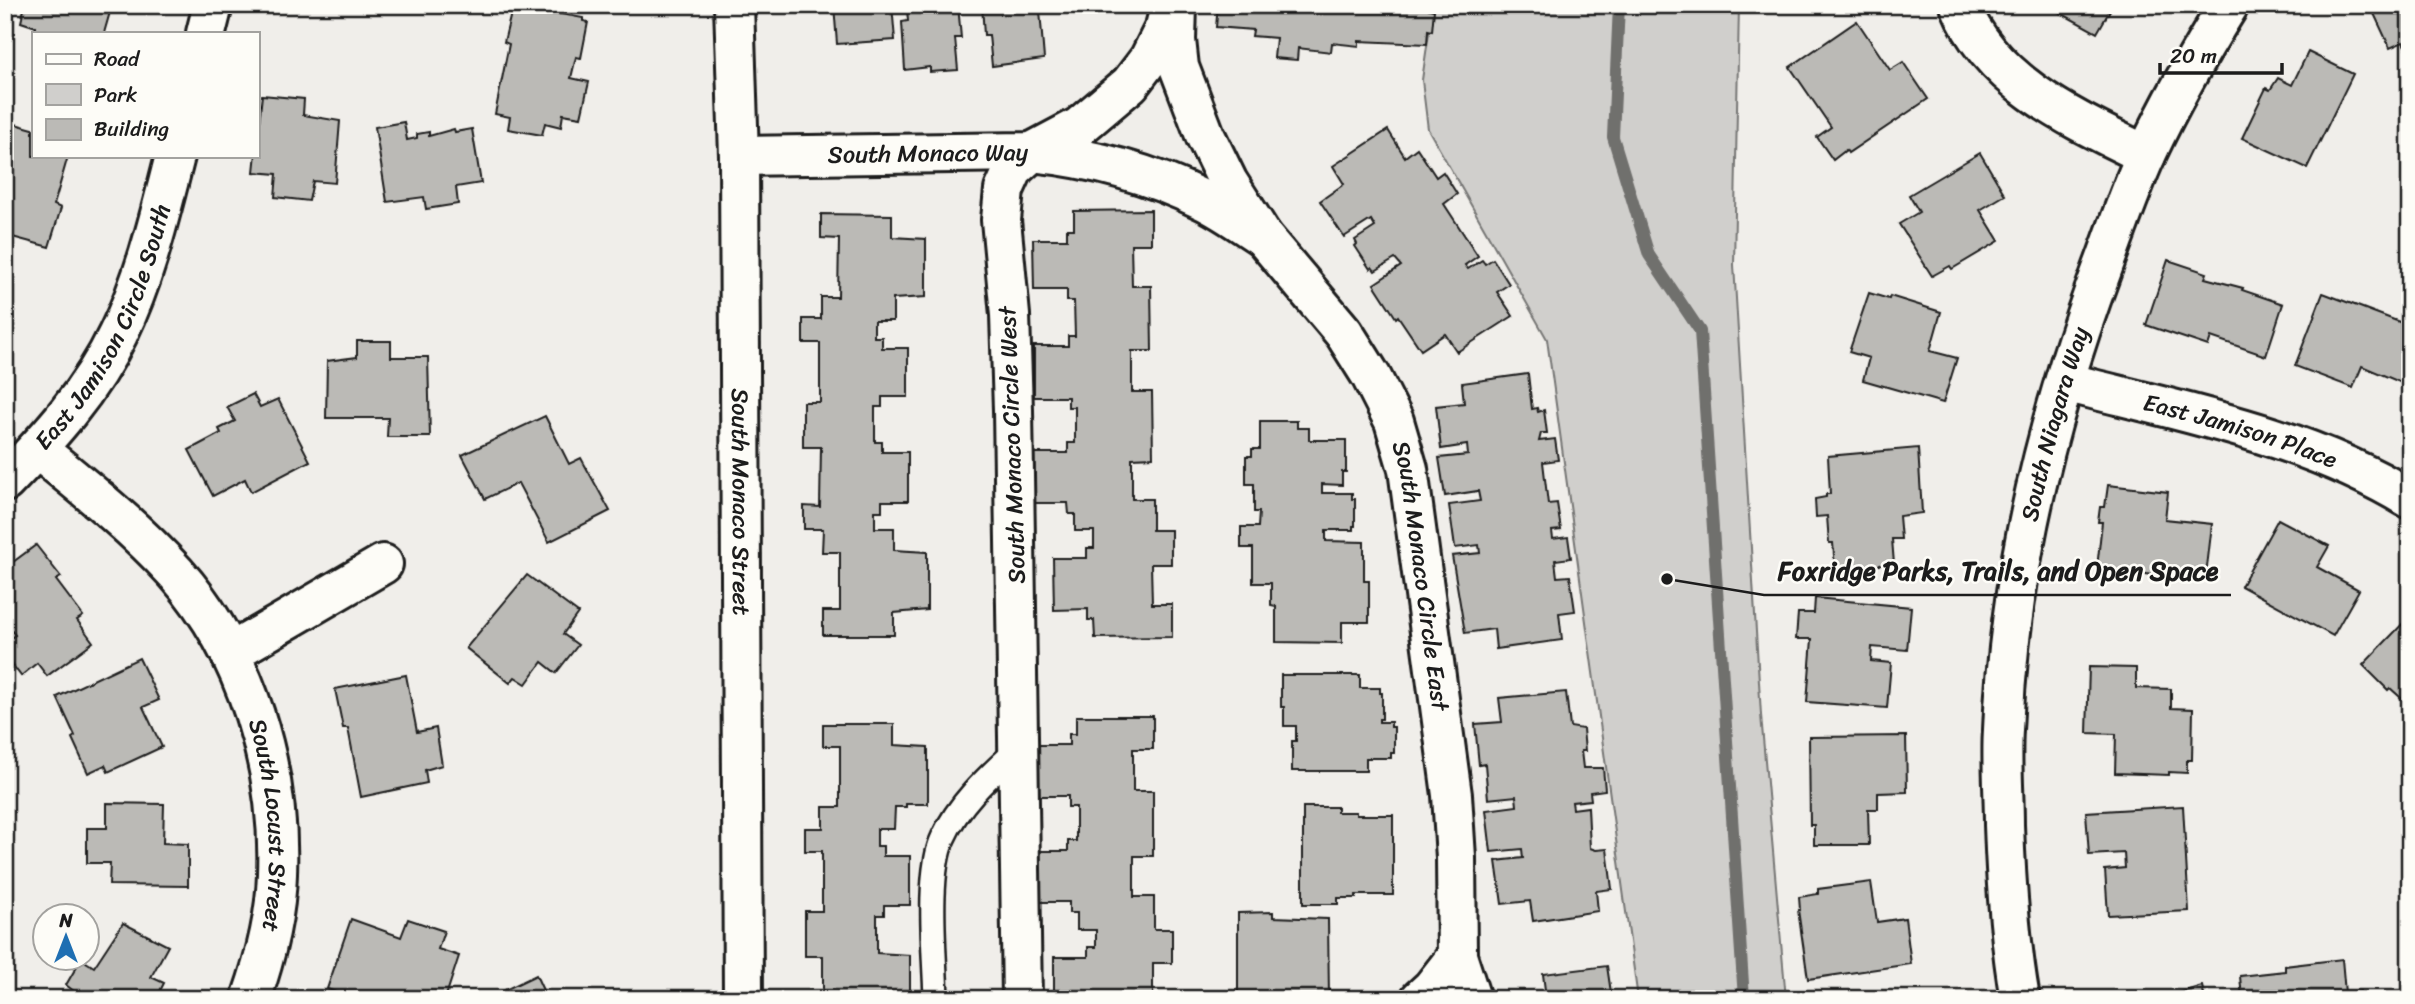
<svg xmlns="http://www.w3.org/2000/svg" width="2415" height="1004" font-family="Sriracha,sans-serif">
<rect width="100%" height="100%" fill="#f0eeea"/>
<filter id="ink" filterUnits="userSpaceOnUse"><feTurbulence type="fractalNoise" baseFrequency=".0143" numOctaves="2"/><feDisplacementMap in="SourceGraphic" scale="14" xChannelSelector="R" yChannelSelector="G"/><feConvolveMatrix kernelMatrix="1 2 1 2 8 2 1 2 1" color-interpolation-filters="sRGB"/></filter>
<g filter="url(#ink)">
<path fill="#d0cfcc" stroke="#767674" stroke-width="2" d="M1433 5H1739L1734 265 1761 715 1786 999H1638L1547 339 1428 129 1422 80Z"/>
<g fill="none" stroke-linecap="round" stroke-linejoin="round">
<path stroke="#706f6d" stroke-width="12" d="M1619 5 1613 137 1649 255 1700 331 1744 999"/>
</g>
<g fill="#bbbab6" stroke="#1c1c1c" stroke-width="2">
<path d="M25 5H112L104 33H35L36 27 21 22Z"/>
<path d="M513 5 583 18V21L588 22 581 58 576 57 571 78 589 82 581 117 563 114 561 127 545 123 542 135 508 129 510 117 495 114 509 44 504 42Z"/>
<path d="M834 5H892L895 40 837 44Z"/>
<path d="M927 5H958L961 38H955L958 70 930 72V67L905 70 902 22 908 21 907 10 928 9Z"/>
<path d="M982 5H1034V11H1040L1044 59 992 66 989 35H984Z"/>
<path d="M1047 5H1085V9L1048 12Z"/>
<path d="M1218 5H1429V9L1434 10 1432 31 1428 30 1427 44 1359 41V46L1332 43 1331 52 1298 48 1297 60 1274 58 1276 38 1252 36 1253 30 1216 27Z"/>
<path d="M2046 5H2113L2097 33Z"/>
<path d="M2370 5H2410V56L2403 42 2390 48Z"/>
<path d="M1857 21 1890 70 1903 62 1928 99 1848 153 1846 150 1833 160 1817 137 1831 127 1790 67Z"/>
<path d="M2308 52 2353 74 2307 168 2242 138 2266 88 2270 90 2278 78 2292 85Z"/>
<path d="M262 95 304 99 303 115 340 121 335 183 313 181 309 201 275 197 277 174 254 172Z"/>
<path d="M8 122 33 129V156H68L54 205 61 208 49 247 5 235V134Z"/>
<path d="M404 122 407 140 417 138V134L429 132V136L454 129 455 132 472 129 481 183 456 187 458 204 426 209 424 197 387 202 375 127Z"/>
<path d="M1388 130 1405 157 1417 148 1436 177 1443 172 1457 194 1444 204 1478 256 1465 265 1468 269 1482 260 1485 264 1493 259 1509 284 1497 292 1513 316 1457 352 1445 334 1421 350 1398 316 1396 318 1374 284 1401 266 1395 259 1375 271 1372 267 1370 269 1355 246 1357 244 1355 240 1375 227 1371 220 1344 237 1320 201 1344 184 1333 166Z"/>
<path d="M1980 153 2005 195 1980 210 1999 241 1952 269 1950 266 1932 276 1899 224 1919 212 1909 195Z"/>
<path d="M1151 210V244H1131L1132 286H1151L1152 351H1132V392H1152L1153 457 1132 458V499H1152V530H1171V564H1151L1152 604H1172V637L1095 638 1094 620H1088V609L1054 610 1053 558H1087V548H1094V531H1075V514H1069L1068 503H1035L1034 453H1068V443H1075V407H1068V397H1034V346H1068V336H1075L1074 301H1067V290H1034L1033 239H1067V229H1074V211Z"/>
<path d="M821 214 892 215V237L926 239V297L893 299V321H874V337H882V348H908V397H882V407H875V442H882V452H908V501H882V511H875V528H894V550L927 552V610L894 613V635H823V611H840V552H822L823 529H804V506L820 507 821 447H803V402H820V343H803V319H821V297H838L839 239 821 238Z"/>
<path d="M2168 260 2207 273 2205 278 2243 288 2242 290 2283 304 2266 356 2211 337 2208 346 2146 325Z"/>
<path d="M1869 293 1889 299 1890 296 1941 312 1930 351 1957 358 1943 403 1863 380 1869 358 1849 352Z"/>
<path d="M2323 293 2410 326 2409 386 2362 366 2353 388 2295 366Z"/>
<path d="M357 341H391V357H428L430 437H387L388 418H326L327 361 357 357Z"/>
<path d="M1528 374 1532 409 1537 408 1538 412 1544 410 1547 433H1541L1539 441 1555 439 1558 460 1543 462 1548 504 1557 503 1561 530 1552 531 1553 539 1568 537 1571 558 1555 560 1557 577 1570 576 1575 611 1559 613 1562 640 1496 649 1494 629 1465 633 1452 556 1480 553 1479 545 1455 548 1449 505 1480 501 1478 491 1445 496 1439 458 1468 455 1467 445 1441 449 1436 406 1464 403 1462 383Z"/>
<path d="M253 394 260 407 278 399 310 461 251 492 245 479 213 496 189 450 221 433 219 429 235 421 227 407Z"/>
<path d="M545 416 569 464 581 458 610 511 549 542 518 483 485 499 462 455Z"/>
<path d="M1260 421H1297V428H1309V440H1346V472H1342V485L1322 484V493H1352V499H1355V526H1353V530H1326V541L1364 542V581H1369V622H1342V643L1276 642V606L1271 605V583H1253V548H1241V527H1258L1259 512H1254V484H1246V456H1252V449H1260Z"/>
<path d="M1918 448 1922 513 1899 516 1901 539H1892L1894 564 1835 568 1833 543H1829L1827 516 1816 517 1815 499 1826 497V494H1830L1828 456Z"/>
<path d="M2108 485 2168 492 2165 519 2212 524 2206 576 2154 570V575L2097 568 2102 522H2098L2100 507H2105Z"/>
<path d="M2278 519 2329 546 2317 567 2359 590 2333 636 2241 586Z"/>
<path d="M36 545 61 577 56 580 83 616 77 620 93 642 47 676 37 663 21 676 5 655V642L15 635 5 622V568Z"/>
<path d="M527 575 578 613 563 634 578 645 556 673 542 662 526 684 515 677 510 683 466 648Z"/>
<path d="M1815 598 1911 607 1907 650 1872 647 1871 661 1891 663 1887 708 1807 702 1812 639H1796L1798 613H1814Z"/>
<path d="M2410 616V706L2390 688 2388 690 2363 665Z"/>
<path d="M139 658 159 700 143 707 162 747 108 772 105 765 88 773 72 738 75 736 57 697Z"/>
<path d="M2089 667 2136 668V688L2171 689V708L2193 709 2192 760H2187V773L2169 772V775L2115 773 2116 734 2087 733Z"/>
<path d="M406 675 417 732 436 728 442 765 425 770 427 783 361 797 348 728H343L335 689Z"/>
<path d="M1281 675H1360V688H1380V693H1382V719H1379V722H1391V727H1394V753H1391V758H1366V771H1292V741H1296V726H1284V707H1281Z"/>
<path d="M1566 692 1570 727 1583 729 1585 751H1581L1583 768H1603L1605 790 1590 792 1591 800 1572 802 1573 809 1588 807 1590 848 1596 850 1607 849 1612 889 1596 891 1598 911 1533 921 1530 901 1502 904 1496 861 1523 858 1522 849 1491 852 1486 810 1517 806 1516 796 1488 799 1485 764 1479 765 1475 724 1502 722 1499 698Z"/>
<path d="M1076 716H1153V749H1133V791H1153V856H1134V897H1154V929H1172V963H1153V999H1054V957H1088V947H1096V930H1077V913H1069V902H1035V851H1068V841H1076V807H1068V796H1035V745H1069V734H1076Z"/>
<path d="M823 724H894V745L928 747V804H906V807H895L894 829H877V846H883V856H910V905H884V915H877V953L910 955V999H823V956H805V911H822V851H805V828H823V807H840V746H823Z"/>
<path d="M1906 736 1907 792 1878 793V809H1868L1869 845H1814V825H1810L1809 737Z"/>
<path d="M107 803 164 804 163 843 188 844V886L109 885 110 863H87V828H107Z"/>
<path d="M2183 806 2189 911 2108 915 2105 870 2125 868 2124 853 2089 855 2086 812Z"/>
<path d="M1303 807H1337V812H1356V815H1393V895H1356V898H1338V904H1303Z"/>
<path d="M1871 882 1877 922 1905 918 1911 964 1808 979 1798 910H1800L1799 897 1818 894V889Z"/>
<path d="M1273 912V917L1328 919 1329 999H1238V913Z"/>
<path d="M351 919 401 937 408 919 444 931 438 949 459 956 445 999H356L327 989Z"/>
<path d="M123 923 168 946 151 977 164 983 156 999H77L79 995 66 985 81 959 94 967Z"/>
<path d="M2342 959 2345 993 2360 991 2361 999H2242L2240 976 2285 971V966Z"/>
<path d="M1607 966 1612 999H1536L1546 998 1543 974Z"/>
<path d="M536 975 547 999H486Z"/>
<path d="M2202 986 2205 999H2158Z"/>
</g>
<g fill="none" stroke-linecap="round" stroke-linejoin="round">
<defs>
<path id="lane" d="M936 999C935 957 926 874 943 838 959 802 991 774 1019 748"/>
<g id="street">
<path id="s1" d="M734 5 739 156 743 999"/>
<path id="s2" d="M1177 5 1176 40 1179 67 1205 135 1228 182 1263 237 1344 333 1371 376 1394 421 1408 469 1452 795 1456 858 1457 956 1471 999"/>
<path d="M1960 5C1992 84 2075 120 2146 155"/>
<path d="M206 33 213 5"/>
<path id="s3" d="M739 156 1032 152 1079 127 1130 84 1149 59 1165 27 1170 7"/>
<path id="s4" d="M2065 382C2181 412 2305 435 2410 499"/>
<path id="s5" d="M37 449C85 488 134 527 176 573 247 653 281 769 277 874 276 916 265 959 251 999"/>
<path id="s6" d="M5 482C49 437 91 391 118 334 145 279 160 215 175 156"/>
<path d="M230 653 383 564"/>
<path d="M1022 999 1013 410 1010 315 1001 220 1004 190 1014 168 1032 152C1092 158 1149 173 1203 200 1224 210 1244 225 1263 237"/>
<path d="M1420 999 1432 988 1457 956"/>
<path id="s7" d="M2020 999C2010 942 2006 883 2004 825 2004 794 2001 761 2003 730 2009 572 2048 414 2103 267 2117 229 2130 190 2147 153 2171 102 2199 53 2229 5"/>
</g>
</defs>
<use href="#lane" stroke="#1c1c1c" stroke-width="28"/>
<use href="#street" stroke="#1c1c1c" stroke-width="44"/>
<use href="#lane" stroke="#fdfcf7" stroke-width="23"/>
<use href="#street" stroke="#fdfcf7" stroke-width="38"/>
</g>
</g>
<g text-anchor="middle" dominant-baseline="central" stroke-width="5" stroke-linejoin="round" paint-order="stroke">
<g font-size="24" fill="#1c1c1c" stroke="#fdfcf7">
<text stroke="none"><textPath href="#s3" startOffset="189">South Monaco Way</textPath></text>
<text stroke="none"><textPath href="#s6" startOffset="187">East Jamison Circle South</textPath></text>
<text stroke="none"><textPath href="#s7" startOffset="581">South Niagara Way</textPath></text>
<text stroke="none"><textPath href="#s4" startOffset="182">East Jamison Place</textPath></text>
<text transform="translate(1012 445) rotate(-92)">South Monaco Circle West</text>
<text stroke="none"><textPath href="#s1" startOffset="497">South Monaco Street</textPath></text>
<text stroke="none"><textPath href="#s2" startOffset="637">South Monaco Circle East</textPath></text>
<text stroke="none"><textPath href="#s5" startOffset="462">South Locust Street</textPath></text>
</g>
</g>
<path fill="none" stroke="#1c1c1c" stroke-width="2.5" d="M1667 579L1764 595H2231"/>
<circle fill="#1c1c1c" stroke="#fdfcf7" stroke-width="2.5" cx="1667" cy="579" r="7"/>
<g font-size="26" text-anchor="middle" font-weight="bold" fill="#1c1c1c" stroke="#fdfcf7" stroke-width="5" stroke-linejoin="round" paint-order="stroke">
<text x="1998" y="580">Foxridge Parks, Trails, and Open Space</text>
</g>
<rect width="2415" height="1004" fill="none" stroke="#fdfcf7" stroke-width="28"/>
<rect x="14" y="14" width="2387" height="976" fill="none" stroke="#1c1c1c" stroke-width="2.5" filter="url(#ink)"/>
<rect x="32" y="32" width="228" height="126" fill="#fdfcf7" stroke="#a3a29f" stroke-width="2"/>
<rect x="46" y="54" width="35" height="10" fill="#fdfcf7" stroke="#a3a29f" stroke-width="2"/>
<text x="94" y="66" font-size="21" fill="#1c1c1c">Road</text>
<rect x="46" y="84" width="35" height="21" fill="#d0cfcc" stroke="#a3a29f" stroke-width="2"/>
<text x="94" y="102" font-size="21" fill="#1c1c1c">Park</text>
<rect x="46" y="119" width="35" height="21" fill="#bbbab6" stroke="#a3a29f" stroke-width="2"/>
<text x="94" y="136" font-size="21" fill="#1c1c1c">Building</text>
<g transform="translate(66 937)"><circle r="33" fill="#fdfcf7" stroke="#a3a29f" stroke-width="2"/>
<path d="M0-5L12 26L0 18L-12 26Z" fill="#1f6fb2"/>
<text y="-10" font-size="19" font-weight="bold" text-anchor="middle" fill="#1c1c1c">N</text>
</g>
<path d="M2160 63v10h122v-10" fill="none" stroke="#1c1c1c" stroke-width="3.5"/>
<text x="2170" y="63" font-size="21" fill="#1c1c1c" stroke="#fdfcf7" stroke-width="5" paint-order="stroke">20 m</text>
</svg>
